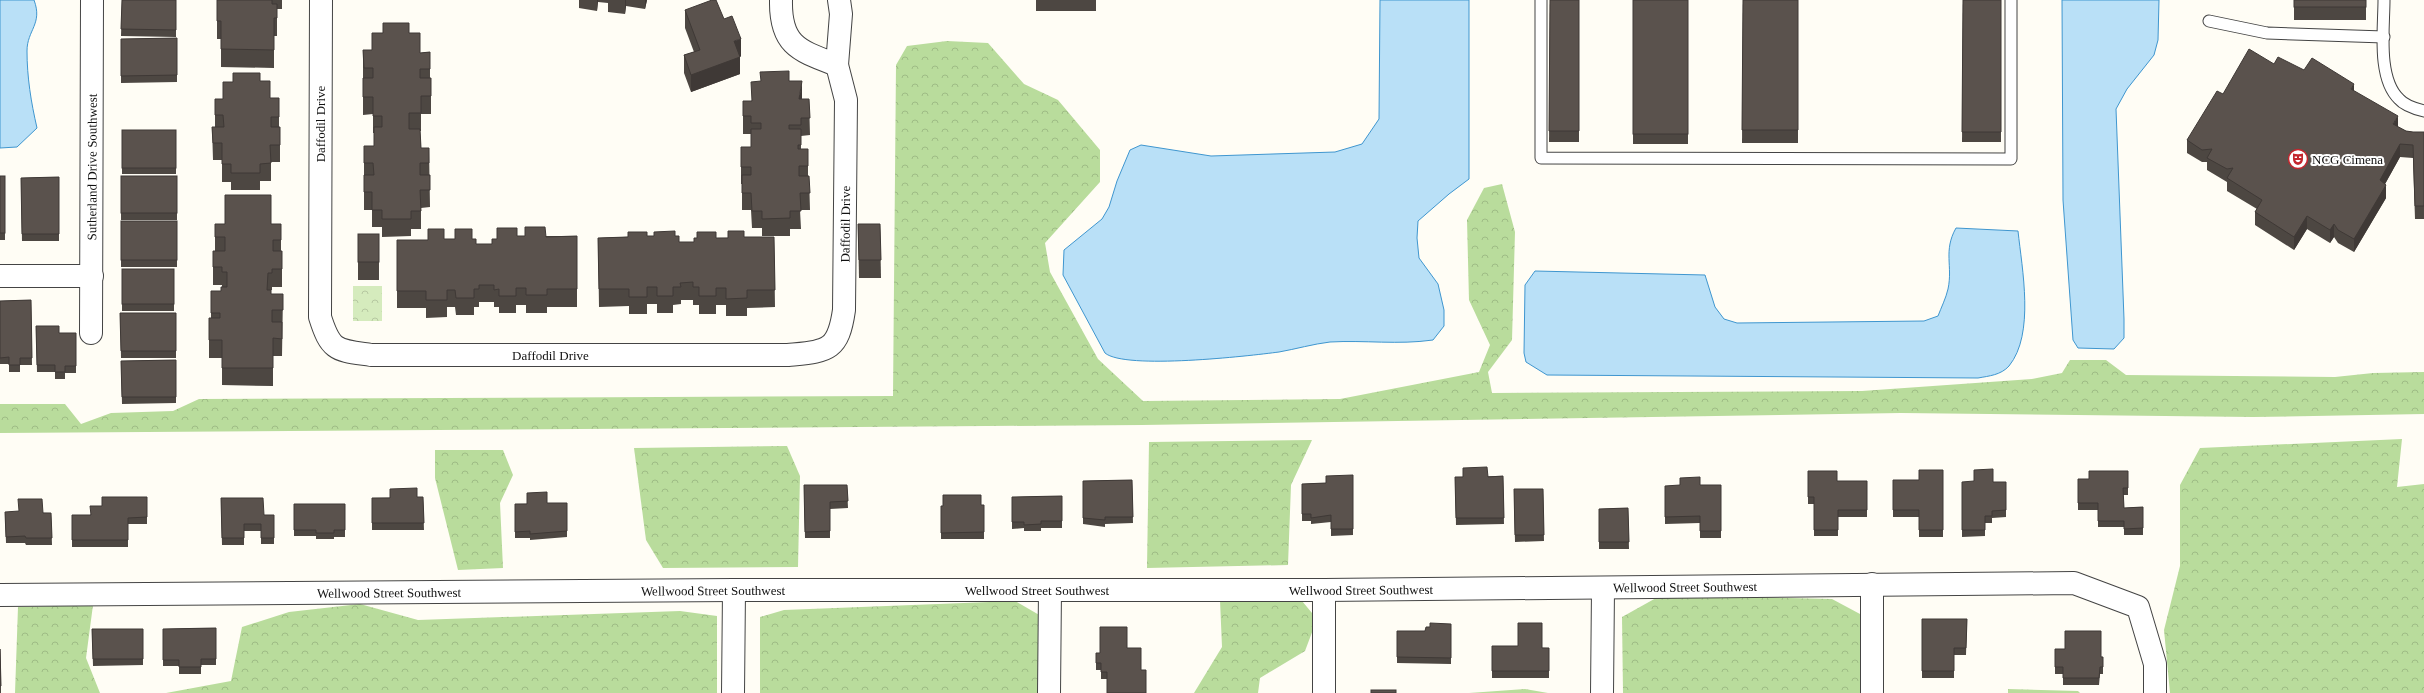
<svg xmlns="http://www.w3.org/2000/svg" width="2424" height="693" font-family="Georgia,serif">
<defs>
<pattern id="forest-crowns" width="20" height="18" patternUnits="userSpaceOnUse"><rect width="20" height="18" fill="#b9dc9c"/><path d="M2 6a3 3 0 1 1 6 0M12 15a3 3 0 1 1 6 0" fill="none" stroke="#9ebc85"/></pattern>
<pattern id="park-crowns" width="20" height="18" patternUnits="userSpaceOnUse"><rect width="20" height="18" fill="#d5ebbd"/><path d="M2 6a3 3 0 1 1 6 0M12 15a3 3 0 1 1 6 0" fill="none" stroke="#b6c8a1"/></pattern>
</defs>
<rect width="100%" height="100%" fill="#fffdf5"/>
<g fill="url(#forest-crowns)">
<path d="M947 41 988 43 1024 84 1058 100 1100 150V182L1045 243 1050 272 1098 359 1143 401 1340 399 1479 372 1490 345 1469 300 1467 220 1484 188 1502 184 1515 232 1512 340 1488 372 1492 393 1862 391 2032 379 2062 373 2070 360H2106L2126 375 2335 377 2373 373 2424 372V414L2253 417 1901 413 1142 425 0 433V404H65L81 424 111 413 173 411 199 399 893 396 896 65 907 46Z"/>
<path d="M2402 439 2397 487 2424 484V693H2170L2164 630 2180 566V485L2200 448Z"/>
<path d="M1312 440 1291 485 1288 565 1147 568 1149 442Z"/>
<path d="M787 446 800 476 798 567 663 568 646 540 634 448Z"/>
<path d="M435 450H503L513 475 500 503 503 568 458 570 435 478Z"/>
<path d="M1712 596 1832 599 1860 614 1864 641 1860 693H1623L1622 617 1656 598Z"/>
<path d="M1220 600 1302 601 1317 619 1305 651 1260 678 1258 693H1194L1222 647Z"/>
<path d="M1015 601 1041 616 1042 693H760V617L784 610Z"/>
<path d="M360 604 418 620 680 611 717 616V693H166L231 681 242 627 289 612Z"/>
<path d="M93 605 86 658 100 693H15L18 607Z"/>
<path d="M1525 689 1548 693H1469Z"/>
<path d="M2008 689 2078 691 2080 693H2008Z"/>
</g>
<rect fill="url(#park-crowns)" x="353" y="286" width="29" height="35"/>
<g fill="#b9e0f7" stroke="#3f96cf">
<path d="M0 0H34C43 24 27 30 27 51 27 77 31 102 37 128L17 147 0 148Z"/>
<path d="M1380 0H1469V179L1449 194 1418 221 1417 238 1419 258 1438 284 1444 310V326L1433 340C1398 345 1365 340 1330 342 1313 344 1296 349 1279 352 1249 356 1125 370 1105 353L1063 275 1064 250 1102 219 1109 207 1117 181 1130 150 1141 145 1211 156 1335 152 1362 144 1379 119Z"/>
<path d="M2062 0H2159L2158 40 2154 55 2127 89 2116 109 2124 319V338L2114 349 2078 348 2073 340 2063 200Z"/>
<path d="M1956 228 2018 231C2022 269 2035 334 2009 366 2001 375 1989 376 1978 378L1547 375 1526 362 1524 353 1525 285 1535 271 1705 275 1715 307 1724 319 1737 323 1924 321 1938 316C1941 308 1946 298 1948 289 1953 266 1943 251 1956 228Z"/>
</g>
<g fill="none" stroke-linecap="round" stroke-linejoin="round">
<defs>
<g id="lane">
<path d="M1541 0V158L2011 159V0"/>
<path d="M2384 0C2384 28 2377 78 2399 99 2404 105 2416 109 2424 111"/>
<path d="M2209 21 2267 33 2384 37"/>
</g>
<g id="street">
<path id="s1" d="M321 0 320 317C331 352 337 350 371 355H788C827 351 838 352 844 310L846 100 837 65"/>
<path d="M781 0C780 46 800 51 837 65L841 14 839 0"/>
<path d="M0 276H92"/>
<path id="s2" d="M91 333 92 0"/>
<path id="s3" d="M0 595 734 590H1324L2074 583 2138 607 2155 664V693"/>
<path d="M733 693 734 590"/>
<path d="M1049 693 1050 590"/>
<path d="M1324 693V590"/>
<path d="M1602 693 1603 589"/>
<path d="M1872 693V584"/>
</g>
</defs>
<use href="#lane" stroke="#444" stroke-width="13"/>
<use href="#street" stroke="#444" stroke-width="24"/>
<use href="#lane" stroke="#fff" stroke-width="11"/>
<use href="#street" stroke="#fff" stroke-width="22"/>
</g>
<g fill="#4d4742">
<path d="M122 0H176V37L121 36Z"/>
<path d="M217 0H282V9H277V36H274V68L221 67V39H217Z"/>
<path d="M579 0H647L645 9 626 6 625 14 608 12V3L598 2 597 11 579 8Z"/>
<rect x="1036" y="0" width="60" height="11"/>
<path d="M1550 0H1579V142H1549Z"/>
<rect x="1633" y="0" width="55" height="144"/>
<path d="M1743 0H1798V143H1742Z"/>
<path d="M1963 0H2001V142H1962Z"/>
<rect x="2294" y="0" width="72" height="20"/>
<path d="M685 10 724 19 741 56 740 57V74L691 92 684 73V55L694 52 685 28Z"/>
<path d="M409 33 420 53 430 52V78H431V114H421V131H420L421 148H429L430 207 421 208V229H411V236L382 237V227H372V210H364V146H374V133H373V114L363 115V50H372Z"/>
<path d="M177 38V82L121 83V39Z"/>
<path d="M2274 64 2304 70 2354 91 2398 127 2406 131 2413 132H2424V219H2415L2413 158 2400 157 2385 184 2386 198 2354 252 2338 243 2334 237 2330 243 2307 229 2294 250 2255 225V212L2257 209 2227 191V182L2207 170V162H2202L2187 153V140L2223 94Z"/>
<path d="M260 81 270 98H279V127H280V162H271V181H260V190H231V182H222V160H213L212 127H215V99H223Z"/>
<path d="M789 81 802 99H809L810 135 801 136V149H808V176H809L810 210H800L801 229H790V236H762V228H752L751 210H742V184H741V147H751V134H743V101H751Z"/>
<rect x="122" y="130" width="54" height="44"/>
<rect x="0" y="176" width="5" height="64"/>
<rect x="121" y="176" width="56" height="44"/>
<path d="M59 177V241H22L21 178Z"/>
<rect x="121" y="221" width="56" height="46"/>
<path d="M215 224H281V251H282V287H272V290H271V294H283L282 356H273V386L222 385V358H209V318H211V291H221L222 287V285H213V251H215Z"/>
<path d="M858 224H880L881 278H859Z"/>
<rect x="358" y="234" width="21" height="46"/>
<path d="M517 236H577V307H547V313H526V305H516V313H499V307H494V302H479V307H474V315H456L455 307H447V317L426 318V308H397V240H428L444 239H472L476 244H492L497 239Z"/>
<path d="M647 236H675L679 242H694L716 238 774 237 775 307 747 308V316H726V305H716V314H699V305H693V300H681V304L673 305V313H657V304H647V314H629V306L599 307 598 238Z"/>
<rect x="122" y="269" width="52" height="42"/>
<path d="M31 300 32 365H20V372H9V364H0V301Z"/>
<path d="M120 313H176V358H121Z"/>
<path d="M36 326 59 333H76V373H65V379H55V372H37Z"/>
<path d="M176 360V403L122 404 121 361Z"/>
<path d="M1943 470V537H1919V517H1893V480H1919Z"/>
<path d="M1808 471 1837 481H1867V517H1838V536H1814V504H1808Z"/>
<path d="M2128 471V495H2123L2124 508 2143 507V535H2124V527H2098V510H2078V479H2089Z"/>
<path d="M1353 475V535L1331 536V522L1311 524V521H1302V484L1326 483Z"/>
<path d="M1503 476 1504 524 1456 525 1455 477Z"/>
<path d="M1132 480 1133 523 1105 524V527L1083 524V481Z"/>
<path d="M1962 482H2006V517L1992 518V523H1985V536L1962 537Z"/>
<path d="M804 485H847L848 508 830 509V538H805Z"/>
<path d="M1721 485V538H1700V523L1665 524V486Z"/>
<path d="M1514 489H1543L1544 541 1515 542Z"/>
<path d="M1062 496V528H1041V531H1024V528L1012 529V497Z"/>
<path d="M147 497V524H128V547H72V515H90L102 506Z"/>
<path d="M423 497 424 530H372V498Z"/>
<path d="M221 498 264 515H274V544H261V531H244V545H222Z"/>
<path d="M567 503V537L530 540V538H515V504Z"/>
<path d="M294 504H345V537H334V539H316V536H294Z"/>
<path d="M984 505V539H941V506Z"/>
<path d="M1628 508 1629 549H1599V509Z"/>
<path d="M5 512 51 513 52 545H26L25 543H6Z"/>
<path d="M1922 619H1967L1966 655H1954V678H1922Z"/>
<path d="M1451 624V664L1397 663V631H1425L1430 627Z"/>
<path d="M1127 627 1107 679H1101V670H1096V659L1100 653Z"/>
<path d="M216 628V665H201V674H179V666H163V629Z"/>
<path d="M92 629H143V665L93 666Z"/>
<path d="M1492 646 1549 648V678H1492Z"/>
<path d="M0 649 1 686V693H0Z"/>
<path d="M2055 649 2103 657V674H2100L2099 685H2063V674H2055Z"/>
</g>
<g fill="#3f3936">
<path d="M597 0H598L597 11Z"/>
<path d="M625 0H626V6L625 14Z"/>
<path d="M645 0H647L645 9Z"/>
<path d="M741 39V56L734 59V41Z"/>
<path d="M740 57V74L691 92V75Z"/>
<path d="M802 81V98L799 117V99Z"/>
<path d="M2354 84V97L2351 89Z"/>
<path d="M2398 116V129L2393 124Z"/>
<path d="M2400 144V157L2380 193V180Z"/>
<path d="M2386 185V198L2354 252V239Z"/>
<path d="M2307 216V229L2294 250V237Z"/>
<path d="M2334 224V237L2330 243V230Z"/>
</g>
<g fill="#5a524d" stroke="#3f3936">
<path d="M122 0H176V30L121 29Z"/>
<path d="M217 0H272V4H277V18H274V50L221 49V21H217Z"/>
<path d="M712 0H716L724 19 732 16 741 39 734 41 740 57 691 75 684 55 700 50 685 10Z"/>
<path d="M1550 0H1579V131H1549Z"/>
<rect x="1633" y="0" width="55" height="134"/>
<path d="M1743 0H1798V130H1742Z"/>
<path d="M1963 0H2001V132H1962Z"/>
<rect x="2294" y="0" width="72" height="7"/>
<path d="M383 23H409V33H420V53L430 52V69H420V78H431V96H421V113H409V129H420L421 148H429V163H420V175H430V190H420L421 211H411V219H382V210H372V192H364V175H374L373 163H364V146H374V127H382V116H373V97H363V78H373V68H364L363 50H372V33H383Z"/>
<path d="M177 38V75L121 76V39Z"/>
<path d="M2249 49 2274 64 2278 57 2304 70 2312 58 2354 84 2351 89 2398 116 2393 124 2406 131 2413 132H2424V206H2415L2413 145 2400 144 2380 180 2386 185 2354 239 2338 230 2334 224 2330 230 2307 216 2294 237 2255 212 2262 200 2227 178 2233 168 2227 169 2207 158 2212 149 2202 150 2187 140 2217 91 2223 94Z"/>
<path d="M789 71V81H802L799 99H809L810 118H801V125H789V129H801V145H798V149H808V166H799V176H809L810 193H800L801 211H790V218L762 219V211H752L751 193H742V175H751V167H741V147H751V129H761V123H751V116H743V101H752L751 82 761 81 760 72Z"/>
<path d="M233 73H260V81H270V98H279V117H271V127H280V145H270L271 163 260 164V173H231V164H222V143H213L212 127H224L223 115H215V99H223V82H233Z"/>
<rect x="122" y="130" width="54" height="38"/>
<rect x="0" y="176" width="5" height="57"/>
<rect x="121" y="176" width="56" height="37"/>
<path d="M59 177V234H22L21 178Z"/>
<path d="M225 195H271V224H281V240H273V251H282V269H272V273H268L267 290H271V294H283V310H272V322H282V339L273 338V368H222V340H209V318H220V313H211V291H221V287H227V272H222V267H213V251H225V237H215V224H225Z"/>
<rect x="121" y="221" width="56" height="39"/>
<path d="M858 224H880L881 260H859Z"/>
<path d="M525 227H545L546 237 577 236V289H547V295H526V288H516V296H499V289L494 290V285H479V289H474V298H456L455 290H447V300H426V291H397V240H428V229H444V239H455V229H472V239H476V244H492V239H497V228H517V236H525Z"/>
<path d="M675 231V236H679V242H694V238H697V232H716V238H728V231H744V237H774L775 290H747V298L726 299V288H716V296H699V287H693V282L680 283 681 287H673V296H657V287H647V297H629V289H599L598 238 628 237V232H647V236H654V232Z"/>
<rect x="358" y="234" width="21" height="28"/>
<rect x="122" y="269" width="52" height="35"/>
<path d="M31 300 32 358H20V365H9V357L0 358V301Z"/>
<path d="M120 313H176V351H121Z"/>
<path d="M36 326H59V333H76V366H65V372H55V365H37Z"/>
<path d="M176 360V397H122L121 361Z"/>
<path d="M1487 467 1488 477 1503 476 1504 518H1456L1455 477H1463V468Z"/>
<path d="M1993 469V482H2006V510L1992 511V516H1985V530H1962V482L1974 481V470Z"/>
<path d="M1919 470H1943V530H1919V510H1893V480H1919Z"/>
<path d="M1808 471H1837V481H1867V510H1838V530H1814V497H1808Z"/>
<path d="M2089 471H2128V488H2123L2124 508 2143 507V528L2124 529V521H2098V503H2078V479H2089Z"/>
<path d="M1353 475V529H1331V515L1311 518V514H1302V484L1326 483V476Z"/>
<path d="M1700 477V485H1721V531H1700V516L1665 517V486L1680 485V478Z"/>
<path d="M1132 480 1133 517H1105V520L1083 518V481Z"/>
<path d="M804 485H847L848 501 830 502V531L805 532Z"/>
<path d="M417 488V497H423L424 523H372V498H390V489Z"/>
<path d="M1514 489H1543L1544 535H1515Z"/>
<path d="M547 492V503H567V531L530 534V531L515 532V504H527V493Z"/>
<path d="M943 495H981V505H984V532L941 533V506H943Z"/>
<path d="M1062 496V521H1041V524L1024 525V522H1012V497Z"/>
<path d="M102 497H147V517L128 518V540H72V515H91L90 506H102Z"/>
<path d="M221 498H263L264 515H274V538H261V524H244V538H222Z"/>
<path d="M18 499H42L43 513H51L52 538H26L25 536 6 537 5 512 19 511Z"/>
<path d="M294 504H345V530H334V533H316V530H294Z"/>
<path d="M1628 508 1629 542H1599V509Z"/>
<path d="M1922 619H1967L1966 648H1954V671H1922Z"/>
<path d="M1430 623 1451 624V658L1397 657V631H1425L1426 627H1430Z"/>
<path d="M1518 623H1542V648H1549V671H1492V646H1518Z"/>
<path d="M1100 627H1127V648H1141V670H1146V693H1107V672H1101V663H1096V653H1100Z"/>
<path d="M216 628V659H201V667H179V660H163V629Z"/>
<path d="M92 629H143V659H93Z"/>
<path d="M2065 631H2101V657H2103V667H2100L2099 678H2063V667H2055V649H2065Z"/>
<path d="M0 649 1 686H0Z"/>
<rect x="1371" y="690" width="25" height="3"/>
</g>
<defs>
<symbol id="theatre-ring" viewBox="-11 -11 22 22"><circle r="9.5" fill="#fff" stroke="#c4262e" stroke-width="1.5"/><path d="M-5-5.5Q0-4 5-5.5V0Q5 5 0 6Q-5 5-5 0ZM-3.3-2.5H-1v1.5H-3.3ZM1-2.5H3.3v1.5H1ZM-2.8 1Q0 5.5 2.8 1Z" fill="#c4262e"/></symbol>
</defs>
<g fill-rule="evenodd">
<use href="#theatre-ring" x="2287" y="148" width="22" height="22"/>
</g>
<g text-anchor="middle" dominant-baseline="central" stroke-width="4" stroke-linejoin="round" paint-order="stroke">
<g font-size="13" fill="#111" stroke="#fff">
<text transform="translate(320 124) rotate(-90)">Daffodil Drive</text>
<text stroke="none"><textPath href="#s2" startOffset="166">Sutherland Drive Southwest</textPath></text>
<text stroke="none"><textPath href="#s1" startOffset="973">Daffodil Drive</textPath></text>
<text stroke="none"><textPath href="#s1" startOffset="567">Daffodil Drive</textPath></text>
<text stroke="none"><textPath href="#s3" startOffset="1685">Wellwood Street Southwest</textPath></text>
<text stroke="none"><textPath href="#s3" startOffset="713">Wellwood Street Southwest</textPath></text>
<text stroke="none"><textPath href="#s3" startOffset="1037">Wellwood Street Southwest</textPath></text>
<text stroke="none"><textPath href="#s3" startOffset="1361">Wellwood Street Southwest</textPath></text>
<text stroke="none"><textPath href="#s3" startOffset="389">Wellwood Street Southwest</textPath></text>
</g>
<g font-size="13" fill="#111" stroke="#fff" text-anchor="start">
<text x="2312" y="159">NCG Cimena</text>
</g>
</g>
</svg>
